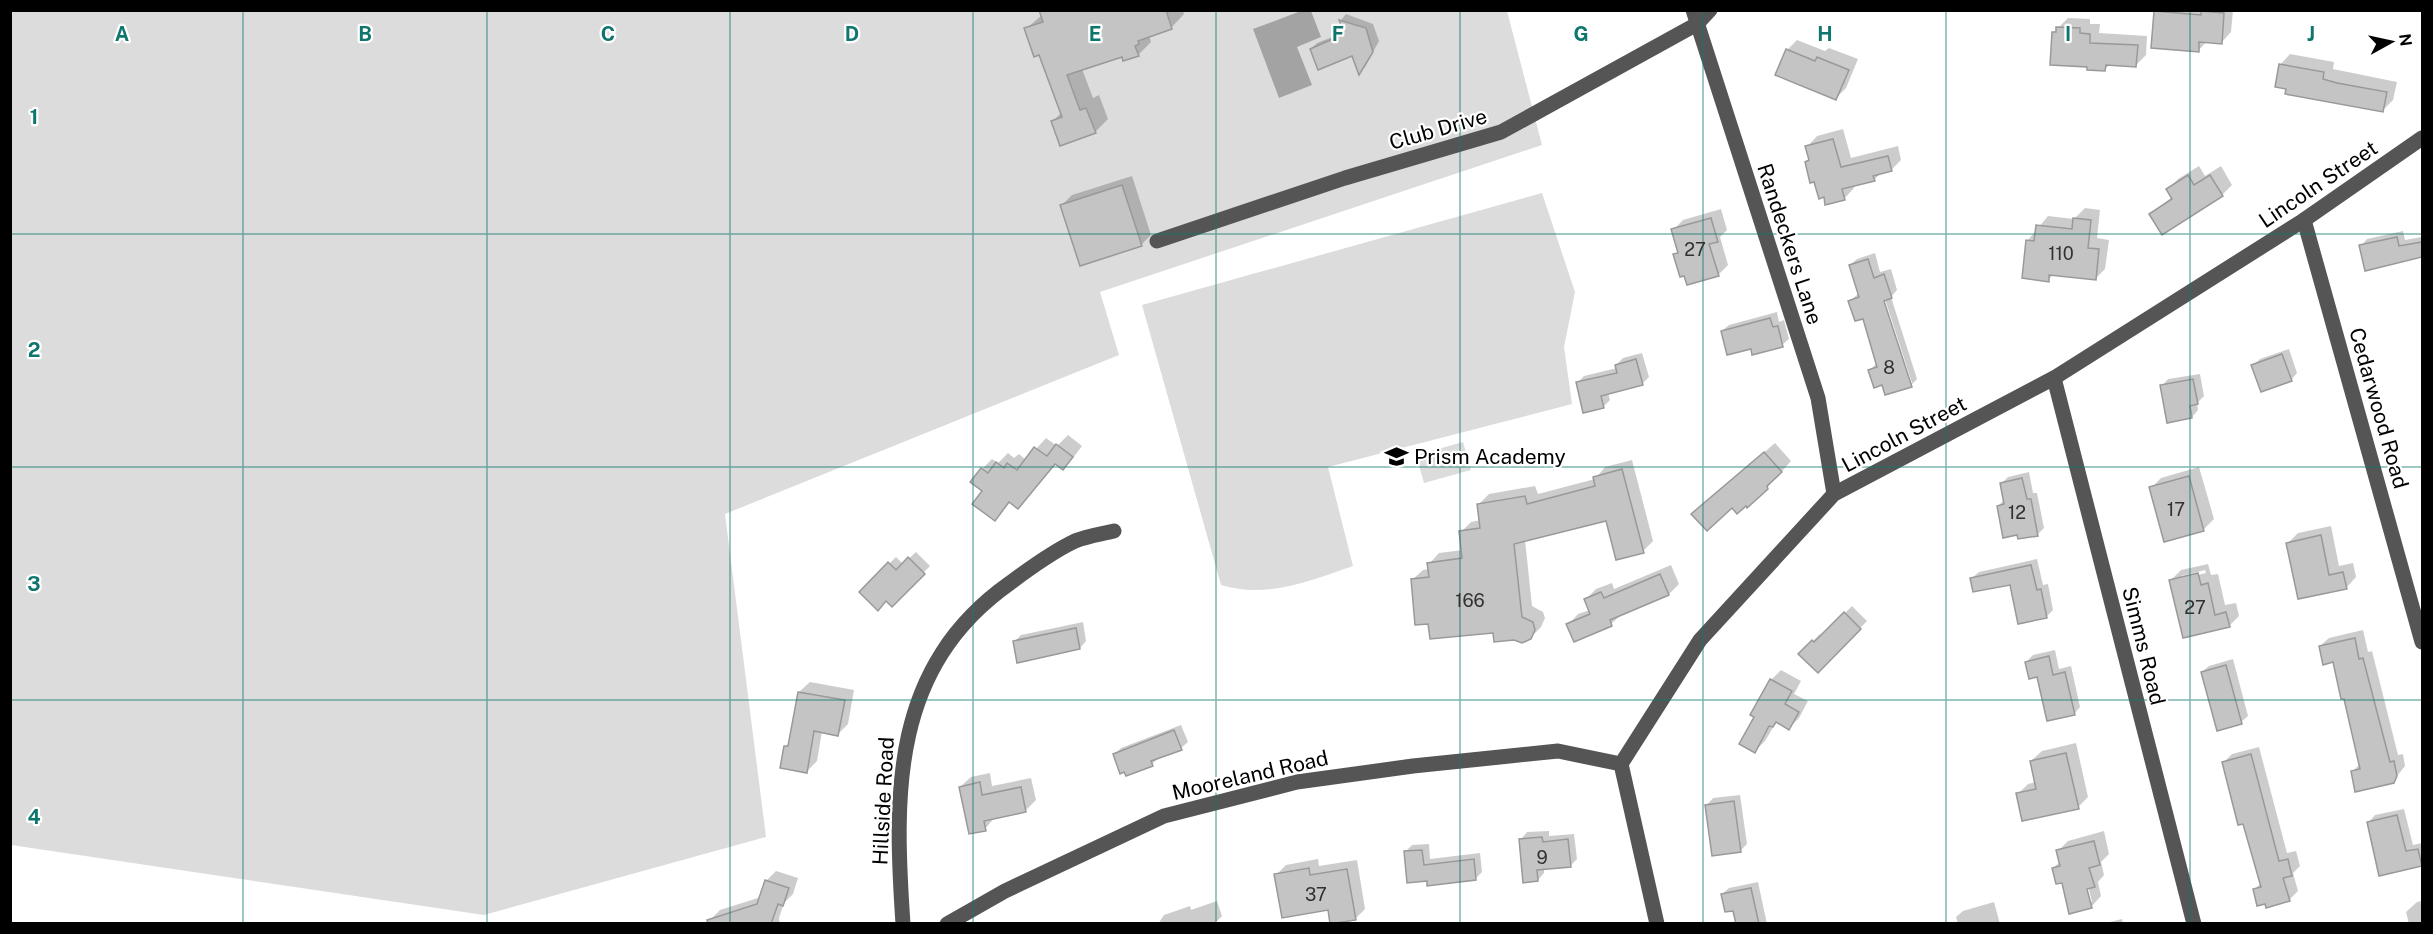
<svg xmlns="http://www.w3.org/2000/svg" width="2433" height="934" font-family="'Public Sans',sans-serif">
<rect width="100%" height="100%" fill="#fff"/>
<g fill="#dcdcdc">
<path d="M10 11H1507L1542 145 1100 292 1119 355 725 514 766 837 484 915 11 845Z"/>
<path d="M1542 193 1575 292 1564 347 1572 404 1328 467 1353 566C1310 581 1266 599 1221 585L1142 305Z"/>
<path d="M1463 442 1471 470 1424 483 1416 455Z"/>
</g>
<path fill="#a3a3a3" d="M1301 11H1311L1321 37 1297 47 1312 85 1279 98 1253 29Z"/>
<g fill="#0003" fill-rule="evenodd">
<path d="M1040 10H1183L1184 14 1171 28 1149 35 1151 42 1138 55H1122L1082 69 1093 98 1099 95 1108 119 1095 132 1053 121 1062 112 1040 53 1026 29 1042 15Z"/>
<path d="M2157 10H2233L2231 32 2221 43 2207 41 2198 51 2155 12Z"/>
<path d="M1346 14 1373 24 1379 41 1365 67 1360 72 1353 54 1311 49 1317 43 1345 32 1341 20Z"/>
<path d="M2068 18 2090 19V24H2100L2099 33 2147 36 2146 55 2136 65 2110 64 2105 69 2053 33Z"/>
<path d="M1797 40 1825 51 1829 48 1858 59 1846 88 1836 98 1787 50Z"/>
<path d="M2290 54 2334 62 2333 69 2397 82 2393 100 2383 110 2288 88 2280 65Z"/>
<path d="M1843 129 1851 158 1898 146 1901 160 1891 170 1882 172 1874 180 1853 185 1854 188 1844 199 1825 196 1807 162 1810 159 1807 147 1817 136Z"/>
<path d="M2199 166 2205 176 2221 166 2232 185 2222 195 2163 233 2151 214 2172 197 2168 190 2178 179Z"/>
<path d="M1132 176 1151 235 1141 245 1062 205 1072 195Z"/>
<path d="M2085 208 2100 210 2097 238 2109 240 2105 269 2095 279 2054 274 2048 280 2028 240 2048 216 2074 219Z"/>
<path d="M1721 209 1727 230 1720 237 1728 265 1718 275 1675 255 1679 251 1673 230 1683 220Z"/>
<path d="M2403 231 2405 240 2422 237V256L2366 269 2361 246 2367 239Z"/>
<path d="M1875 253 1880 272 1891 269 1897 290 1891 297 1917 379 1911 385 1883 384 1870 370 1877 363 1864 317 1850 301 1859 293 1850 265 1857 259ZM1883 293 1912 383H1909L1880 294Z"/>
<path d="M1777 312 1779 322 1784 320 1789 339 1782 345 1752 347 1722 331 1729 325Z"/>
<path d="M2289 349 2297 373 2291 380 2253 366 2260 359Z"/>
<path d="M1642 353 1649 377 1642 384 1608 393 1610 400 1603 407 1578 382 1584 376 1617 368 1616 365 1623 358Z"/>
<path d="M2200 374 2204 396 2197 403 2198 410 2192 417 2162 386 2168 379Z"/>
<path d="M1068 435 1082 446 1073 458 1063 468 1057 463 1018 507 1011 501 995 519 984 491 972 482 982 469 992 459 998 463 1008 453 1014 458 1019 454 1026 460 1046 438 1057 446Z"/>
<path d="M1775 443 1791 461 1767 488 1746 504 1693 514Z"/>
<path d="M1632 460 1653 541 1643 551 1607 520 1525 540 1532 606 1543 612 1545 618 1541 627 1530 638 1430 622 1412 580 1423 570 1429 569V564L1439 553 1463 550 1461 532 1471 522 1481 520 1479 504 1489 494 1535 486 1538 494 1595 479 1605 467Z"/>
<path d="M2199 467 2214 519 2203 530 2151 488 2161 478Z"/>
<path d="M2029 472 2033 493H2037L2044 528 2038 534 1998 506 2005 499 2002 483 2008 477Z"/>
<path d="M2331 526 2339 566 2353 563 2356 577 2346 588 2300 598 2288 543 2298 533Z"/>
<path d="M916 552 930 566 892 605 887 599 861 592 896 557 903 564Z"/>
<path d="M2037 559 2043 585 2048 584 2053 610 2047 616 2020 622 2011 583 1972 578 1979 572Z"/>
<path d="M2208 564 2211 575 2218 574 2225 605 2236 603 2239 616 2229 626 2184 636 2171 580 2181 570ZM2205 570 2206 573 2181 579V576Z"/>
<path d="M1671 565 1679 584 1669 594 1622 614 1611 624 1568 625 1578 614 1590 610 1585 600 1596 589 1612 583 1614 589Z"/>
<path d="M1852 606 1867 621 1818 671 1800 654 1820 634 1822 636Z"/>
<path d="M1083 622 1086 641 1080 648 1014 642 1021 635Z"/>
<path d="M2363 630 2368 652 2372 651 2398 755 2403 754 2405 766 2393 781 2352 772 2360 764 2345 697 2334 661 2320 646 2329 638Z"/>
<path d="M2055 650 2059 669 2071 666 2080 707 2074 714 2026 662 2033 655Z"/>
<path d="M2233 659 2248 716 2241 722 2202 672 2209 666Z"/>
<path d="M1781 670 1801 681 1794 694 1808 701 1799 718 1789 728 1777 721 1765 741 1755 751 1756 717 1771 680Z"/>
<path d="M810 682 854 690 848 724 838 734 822 731 817 761 806 772 786 746 790 742 799 692Z"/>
<path d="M1181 725 1188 742 1181 748 1159 758 1152 764 1114 755 1121 748Z"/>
<path d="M2076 743 2088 797 2078 807 2018 794 2028 784 2036 782 2031 761 2042 751Z"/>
<path d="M2259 747 2287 853 2296 851 2300 866 2293 873 2298 891 2289 900 2254 890 2261 883 2244 822 2224 762 2232 754Z"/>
<path d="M990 773 992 786 1031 778 1036 800 1026 810 995 817 985 829 960 787 971 777Z"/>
<path d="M1740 795 1747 844 1740 851 1707 805 1713 798Z"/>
<path d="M2404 809 2413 845 2422 843 2421 864 2369 822 2375 815Z"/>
<path d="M1549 831V836L1574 834 1577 859 1570 866 1544 868V873L1538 880 1521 839 1527 832Z"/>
<path d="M2104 831 2109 854 2101 862 2104 875 2098 882 2101 896 2091 907 2063 881 2053 868 2061 861 2058 851 2068 841ZM2087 881 2092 902H2089L2084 882Z"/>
<path d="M1429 844 1430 859 1480 853 1482 872 1475 879 1428 880 1405 852 1412 845Z"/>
<path d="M1318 859 1319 866 1357 860 1365 909 1355 919 1329 908 1276 875 1286 865Z"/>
<path d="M776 871 798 878 793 894 784 903 779 918 780 924H711L710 920 720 910 761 897 766 881Z"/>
<path d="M1758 882 1767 924H1737L1734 909 1722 894 1729 888Z"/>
<path d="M1217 901 1222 916 1215 923 1158 924 1164 915 1190 906 1191 910Z"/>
<path d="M2422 901V924H2409L2406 912 2417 902Z"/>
<path d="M1994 902 2000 924H1958L1956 917 1963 911Z"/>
<path d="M2122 919 2123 924H2102Z"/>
</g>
<g fill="#c4c4c4" stroke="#999" stroke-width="1.5">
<path d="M1039 10H1166L1172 29 1138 41 1139 44 1135 46 1139 56 1123 61 1122 57 1067 75 1080 110 1086 108 1096 133 1060 146 1051 121 1062 117 1039 55 1034 57 1024 28 1043 22Z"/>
<path d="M2154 11 2201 15V11L2224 13 2222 44 2199 42V52L2151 48Z"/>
<path d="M1339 20 1366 28 1373 52 1359 75 1352 56 1318 70 1310 49 1344 34Z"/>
<path d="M2056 27 2080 28V33L2090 34V43L2138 45 2136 67 2106 65 2105 71 2087 70V67L2050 65 2052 32H2056Z"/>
<path d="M1786 49 1815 61 1817 57 1849 70 1836 100 1775 75Z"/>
<path d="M2279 64 2324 72 2323 79 2337 83 2387 92 2383 112 2285 94 2286 89 2275 87Z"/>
<path d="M1833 139 1841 167 1888 156 1892 171 1873 176 1875 181 1842 189 1845 200 1825 205 1824 197 1819 199 1814 182 1810 183 1805 162 1809 160 1805 146Z"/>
<path d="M2188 175 2194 185 2210 175 2223 196 2162 235 2149 214 2172 199 2166 189Z"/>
<path d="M1122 185 1142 246 1080 266 1060 205Z"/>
<path d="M1711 218 1718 242 1709 244 1719 276 1687 285 1684 276 1680 277 1673 254 1678 253 1671 229Z"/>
<path d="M2073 218 2091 220 2088 248 2099 249 2096 280 2049 275V282L2022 278 2026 240 2034 241 2036 225 2072 229Z"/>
<path d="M2397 237 2399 246 2422 242V257L2365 271 2359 245Z"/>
<path d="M1868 259 1874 278 1884 274 1892 298 1884 301 1912 387 1885 395 1882 385 1874 388 1868 370 1877 367 1863 319 1855 321 1848 301 1859 297 1849 265Z"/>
<path d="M1770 318 1773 327 1778 326 1783 347 1752 355 1751 349 1727 355 1721 331Z"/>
<path d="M2282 354 2292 381 2261 392 2251 365Z"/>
<path d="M1636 359 1643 385 1601 396 1604 408 1583 413 1576 382 1617 373 1615 365Z"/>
<path d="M2193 379 2198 404 2190 406 2192 418 2167 423 2160 385Z"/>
<path d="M1056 444 1073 457 1063 470 1055 464 1018 509 1009 502 995 521 972 504 982 491 970 482 981 468 988 473 996 462 1004 468 1007 463 1017 470 1034 447 1047 456Z"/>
<path d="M1764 452 1782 472 1767 486 1768 489 1747 508 1746 506 1737 514 1732 508 1707 531 1691 514Z"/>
<path d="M1622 469 1644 553 1616 560 1606 521 1514 544 1522 617 1533 622 1535 630 1531 639 1522 643 1514 640 1494 642 1493 633 1430 639 1428 624 1415 625 1411 579 1429 577 1427 563 1462 558 1459 531 1480 528 1477 504 1525 496 1527 504 1595 486 1593 477Z"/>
<path d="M2189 476 2204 531 2164 542 2149 487Z"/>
<path d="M2022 478 2027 499H2031L2038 536 2018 539 2017 535 2003 538 1997 506 2004 504 2000 483Z"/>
<path d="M2321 535 2329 575 2343 572 2347 589 2298 599 2286 543Z"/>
<path d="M908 557 925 574 892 607 886 601 878 611 859 592 888 562 896 570Z"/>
<path d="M2031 565 2037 590 2041 589 2047 618 2018 624 2010 585 1973 592 1970 578Z"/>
<path d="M2198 573 2201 585 2208 583 2215 615 2226 612 2230 627 2183 638 2169 580Z"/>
<path d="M1660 574 1669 595 1610 620 1612 626 1574 642 1566 624 1590 614 1584 599 1601 592 1604 598Z"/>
<path d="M1844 612 1861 629 1818 673 1798 654 1812 640 1814 642Z"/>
<path d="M1076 628 1080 649 1017 663 1013 641Z"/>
<path d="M2355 638 2359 659 2363 658 2390 762 2394 761 2397 776 2394 783 2355 792 2351 771 2360 769 2344 699H2341L2333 662 2323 665 2319 646Z"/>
<path d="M2049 656 2053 675 2065 672 2075 715 2047 721 2037 677 2029 679 2025 662Z"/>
<path d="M2226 665 2242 724 2217 731 2201 672Z"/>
<path d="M1770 679 1792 691 1785 704 1799 712 1789 730 1776 722 1773 727 1769 726 1755 753 1739 744 1754 717 1750 715Z"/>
<path d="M798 692 845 700 838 736 814 731 807 773 780 768 784 746H788Z"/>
<path d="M1174 730 1182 750 1151 761 1153 766 1126 776 1124 772 1120 774 1113 754Z"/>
<path d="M2066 753 2079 809 2022 821 2016 793 2036 789 2030 761Z"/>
<path d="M2251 754 2279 861 2288 859 2292 876 2283 878 2290 901 2266 908 2265 904 2257 906 2253 889 2261 887 2243 824 2238 825 2222 762Z"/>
<path d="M980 782 982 795 1021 787 1026 812 984 821 986 831 969 834 959 787Z"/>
<path d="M1734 801 1741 852 1712 856 1705 805Z"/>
<path d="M2397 815 2406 851 2418 849 2422 866 2379 876 2367 822Z"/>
<path d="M1542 837 1543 842 1568 839 1571 867 1537 870 1538 881 1523 883 1519 839Z"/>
<path d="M2094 841 2100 865 2089 868 2095 887 2087 889 2092 908 2069 914 2062 883 2056 884 2052 868 2060 866 2056 850Z"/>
<path d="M1422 850 1424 865 1474 859 1476 880 1427 886V881L1407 883 1404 851Z"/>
<path d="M1309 868 1310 875 1347 869 1356 920 1330 924 1328 910 1282 918 1274 874Z"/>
<path d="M765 880 789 888 783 906 778 904 771 924H708L707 920 757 904Z"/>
<path d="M1751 888 1759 924H1736L1733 911 1725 912 1721 894Z"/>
</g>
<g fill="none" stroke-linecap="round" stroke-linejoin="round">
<g stroke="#555" stroke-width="15">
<path d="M1693 10 1818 398 1834 494"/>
<path d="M2304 220 2422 642"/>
<path d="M1157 241 1345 178 1501 132 1697 24 1710 10"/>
<path d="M2054 378 2194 924"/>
<path d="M903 924C894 792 891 667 1010 583 1030 568 1052 552 1075 541 1087 536 1102 534 1114 531"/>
<path d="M947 924 1005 891 1164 816 1297 782 1413 766 1558 751 1621 764"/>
<path d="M1657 924 1621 764 1700 640 1834 494 2054 378 2304 220 2422 138"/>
</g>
</g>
<path fill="none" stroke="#0f766e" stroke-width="1.5" stroke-opacity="0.55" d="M243 10V924M487 10V924M730 10V924M973 10V924M1216 10V924M1460 10V924M1703 10V924M1946 10V924M2190 10V924M10 234H2422M10 467H2422M10 700H2422"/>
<defs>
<symbol id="school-bare" viewBox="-9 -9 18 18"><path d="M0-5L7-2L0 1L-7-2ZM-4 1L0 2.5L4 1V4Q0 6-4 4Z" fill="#000" stroke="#fff" stroke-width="2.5" paint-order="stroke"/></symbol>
</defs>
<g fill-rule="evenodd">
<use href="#school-bare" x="1380" y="440" width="33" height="33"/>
</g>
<g text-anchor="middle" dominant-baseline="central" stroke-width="4.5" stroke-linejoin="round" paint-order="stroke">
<g font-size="18" fill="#313131">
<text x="1695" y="249">27</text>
<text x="2061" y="253">110</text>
<text x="1889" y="367">8</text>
<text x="2176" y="509">17</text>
<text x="2017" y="512">12</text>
<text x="1470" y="600">166</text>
<text x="2195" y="607">27</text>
<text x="1542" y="857">9</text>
<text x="1316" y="894">37</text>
</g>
<g font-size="21" fill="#000" stroke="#fff">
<text transform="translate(1438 129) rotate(-16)">Club Drive</text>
<text transform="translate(2318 184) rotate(-34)">Lincoln Street</text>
<text transform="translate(1790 244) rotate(72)">Randeckers Lane</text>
<text transform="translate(2379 408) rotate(74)">Cedarwood Road</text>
<text transform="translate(1904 434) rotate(-28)">Lincoln Street</text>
<text transform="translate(2144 646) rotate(76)">Simms Road</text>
<text transform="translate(1250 775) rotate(-13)">Mooreland Road</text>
<text transform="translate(883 801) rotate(-87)">Hillside Road</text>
</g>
<g font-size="21" fill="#000" stroke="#fff" text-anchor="start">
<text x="1414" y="456">Prism Academy</text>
</g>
</g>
<g font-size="20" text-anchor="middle" font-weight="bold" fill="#0f766e" stroke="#fff" stroke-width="4.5" stroke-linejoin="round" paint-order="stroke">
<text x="122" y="41">A</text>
<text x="365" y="41">B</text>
<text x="608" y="41">C</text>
<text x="852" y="41">D</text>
<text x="1095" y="41">E</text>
<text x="1338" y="41">F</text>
<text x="1581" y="41">G</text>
<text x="1825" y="41">H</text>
<text x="2068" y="41">I</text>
<text x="2311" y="41">J</text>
<text x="34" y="124">1</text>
<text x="34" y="357">2</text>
<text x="34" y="591">3</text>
<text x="34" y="824">4</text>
</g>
<rect width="2433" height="934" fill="none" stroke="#000000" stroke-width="24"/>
<g transform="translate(2391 42) rotate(82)" stroke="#ffffff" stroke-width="4.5" paint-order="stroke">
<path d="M0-4.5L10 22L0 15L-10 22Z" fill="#000000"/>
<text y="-9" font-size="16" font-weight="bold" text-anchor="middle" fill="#000000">N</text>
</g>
</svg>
